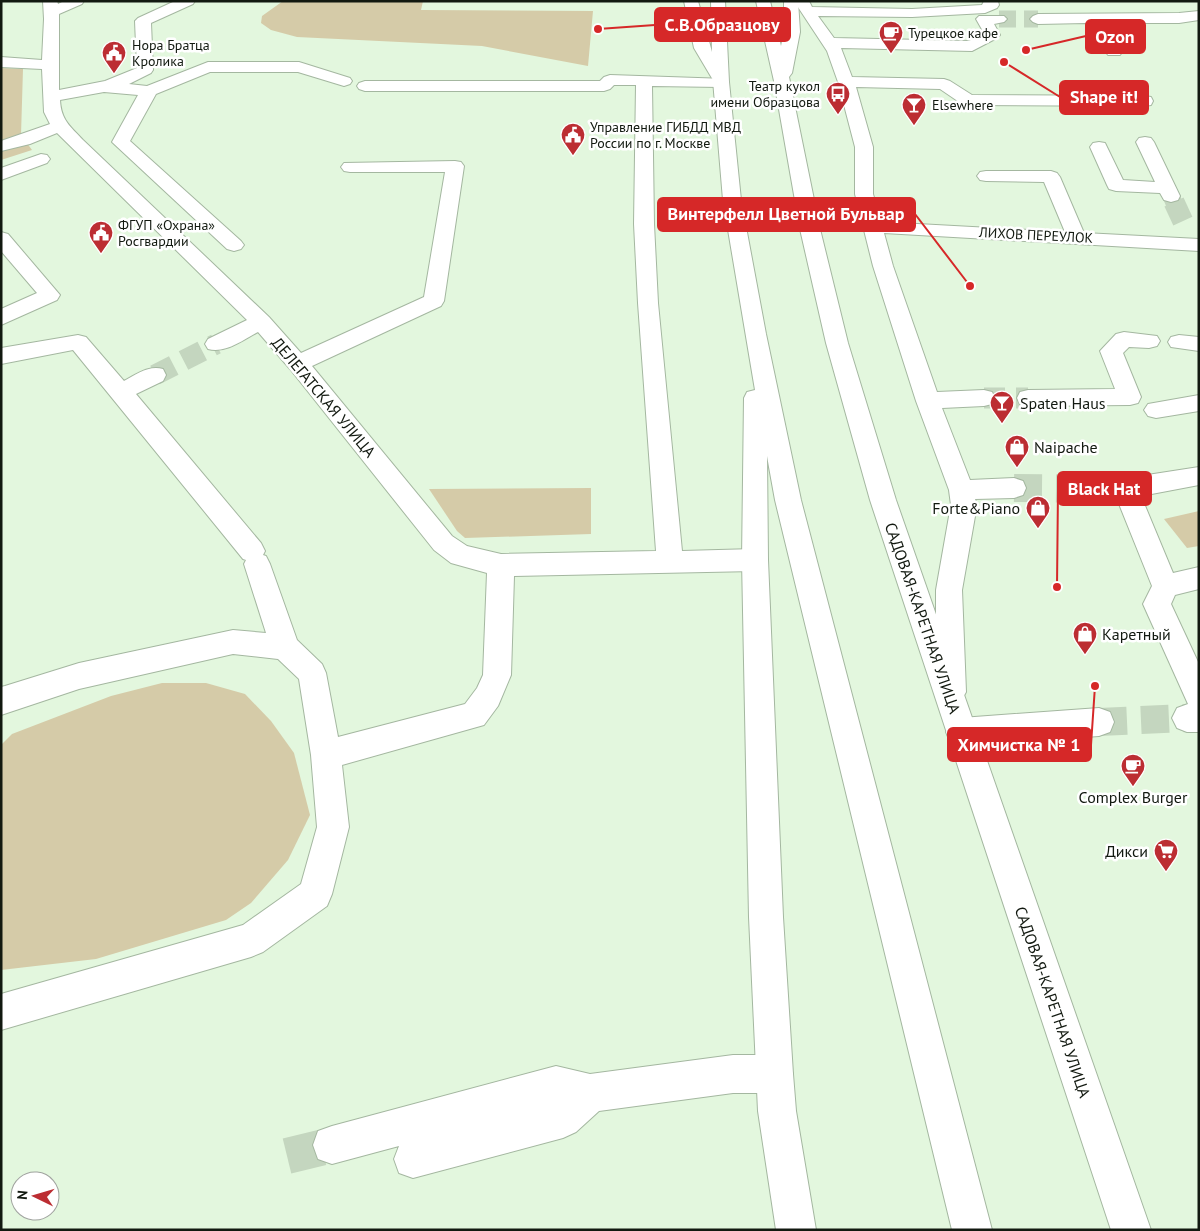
<svg xmlns="http://www.w3.org/2000/svg" width="1200" height="1231" font-family="'PT Sans',sans-serif">
<rect width="100%" height="100%" fill="#e3f7de"/>
<g fill="#d5cba8">
<path d="M283 1H423L421 10 593 11 588 66 482 46 297 37 271 30 261 23 262 16Z"/>
<path d="M1 68 23 69 21 135 32 150 1 160Z"/>
<path d="M591 488V534L465 538 457 531 429 489Z"/>
<path d="M1199 511V546L1187 548 1164 519Z"/>
<path d="M162 683H206L245 694 271 721 294 753 310 815 288 860 251 903 226 920 96 959 1 970V745L12 734 111 696Z"/>
</g>
<g fill="none" stroke-linecap="round" stroke-linejoin="round">
<g stroke="#c4d6bf" stroke-width="17" stroke-dasharray="17 8" stroke-linecap="butt">
<path d="M999 19H1038"/>
<path d="M1171 196 1174 203"/>
</g>
<g stroke="#c4d6bf" stroke-width="21" stroke-dasharray="21 11" stroke-linecap="butt">
<path d="M1174 202 1187 230"/>
<path d="M155 375 216 344"/>
<path d="M984 398H1028"/>
</g>
<g stroke="#c4d6bf" stroke-width="28" stroke-dasharray="28 14" stroke-linecap="butt">
<path d="M1014 488 1111 489"/>
<path d="M1099 722 1187 718"/>
</g>
<path stroke="#c4d6bf" stroke-width="36" stroke-dasharray="36 18" stroke-linecap="butt" d="M287 1156 332 1145"/>
<defs>
<g id="minor">
<path d="M43 1H57L58 4 64 1H84L82 4 59 14V90L105 81 137 68 135 21 138 18 175 1H195L193 4 151 23 153 70 151 73 129 84 147 86 208 62H299L350 78 352 81 350 84 344 86 298 72H210L156 94 130 141 241 241 244 245 241 249 234 251 227 249 112 142 138 95 104 92 60 100C61 120 70 126 83 140L269 317 301 353 424 297 445 172H350L344 171 341 167 344 163 455 161 461 162 464 166 444 301 441 306 312 366 452 536 467 546 501 554 656 551 638 303 634 224 636 85H614L610 89 604 91H365L359 89 357 86 359 83 365 81H600L604 77 610 75 727 79 729 82 727 85 721 87 652 86 654 224 658 303 682 551 755 549 764 552 768 560 764 568 755 571 514 576 511 675 498 706 484 725 342 765 349 827 332 894 327 906 263 952 251 957 1 1030V994L243 925 301 884 317 827 311 755 299 679 278 659 233 654 79 689 1 715V687L5 686 79 663 233 630 266 633 244 564 246 560 243 559 73 350 1 364V348L78 335 86 337 124 381C137 374 149 365 163 369L166 375 163 381 136 394 261 543 265 551 263 555 266 556 270 564 297 640 322 664 326 673 338 737 465 704 477 688 483 675 487 573 451 563 434 550 290 369 258 332C243 340 225 354 208 349L205 344 208 339 247 320 57 133 30 144 1 151V141L50 124 44 112 42 69 1 67V57L42 60 44 19Z"/>
<path d="M794 1H809L812 7 912 9 982 5 984 1H998L999 5 997 8 985 13 912 17 818 16 834 38 969 41 984 33 976 19 979 16H1004L1007 19 1004 22 994 24 1000 35 997 38 972 51 841 48 852 77 944 79 950 81 972 95 1145 96 1151 97 1153 101 1151 105 1145 106 968 105 962 104 940 89 856 87 873 147V194L881 222 1065 232 1044 182 986 181 980 180 977 176 980 172 986 171H1051L1057 173 1060 177 1084 233 1199 239V251L884 233 893 266 937 392 984 390 992 392 995 398 992 404 984 406 942 408 970 480 1014 478 1023 481 1026 488 1023 495 1014 498 975 499 977 505 962 590 966 692 961 701 951 705 941 701 936 692V590L951 505 949 490 916 401 873 266 855 194V147L838 82 827 51Z"/>
<path d="M1199 11V20L1179 23H1101L1122 52 1120 55H1108L1086 23 1038 24 1033 22 1030 19 1033 16 1038 14 1179 13Z"/>
<path d="M1145 137 1151 138 1154 142 1180 196 1178 200 1171 202 1164 200 1160 193 1116 191 1109 189 1107 185 1090 147 1093 143 1099 142 1105 143 1123 180 1155 182 1136 142 1139 138Z"/>
<path d="M41 154 47 155 50 159 47 163 1 180V168Z"/>
<path d="M1 232 8 234 60 295 57 300 1 325V309L37 293 1 251Z"/>
<path d="M1124 332 1157 336 1160 341 1157 346 1149 348 1129 347 1123 353 1141 397 1138 403 1130 405 1028 406 1020 404 1017 398 1020 392 1028 390 1115 389 1100 351 1116 334Z"/>
<path d="M1179 335 1199 337V351L1171 347 1168 342 1171 337Z"/>
<path d="M1199 395V411L1156 418 1148 416 1144 410 1148 404Z"/>
<path d="M1199 467V485L1141 496 1173 573 1199 567V589L1175 595 1171 604 1199 664V732H1187L1177 728 1172 718 1177 708 1188 704 1143 604 1152 586 1117 499 1102 496 1099 489 1102 482Z"/>
<path d="M1099 708 1110 712 1114 722 1110 732 1099 736 961 746 950 742 946 732 950 722 961 718Z"/>
<path d="M733 1055H774L787 1061 793 1074 787 1087 774 1093H733L599 1111 576 1132 563 1138 413 1178 399 1173 394 1159 399 1146 332 1164 318 1159 313 1145 318 1131 332 1126 556 1066 590 1074Z"/>
</g>
<g id="major">
<path d="M684 1H698L712 52 711 1H725L729 82 741 200 766 334 801 500 992 1230H952L775 500 767 456 768 560 783 917 793 1074 796 1111 816 1230H776L758 1111 749 917 742 560 744 398 747 392 755 390 723 200 713 80 694 48Z"/>
<path d="M756 1H770L781 46 784 32V1H798L800 32 792 73 789 77 820 229 848 343 896 500 1151 1230H1111L870 500 826 343 800 229 774 81Z"/>
</g>
</defs>
<use href="#minor" stroke="#a4b7a0" stroke-width="2"/>
<use href="#major" stroke="#a4b7a0" stroke-width="2"/>
<use href="#minor" fill="#fff" fill-rule="evenodd"/>
<use href="#major" fill="#fff" fill-rule="evenodd"/>
</g>
<defs>
<symbol id="cafe-pin" viewBox="-11 -11 22 30"><path d="M0 17L-7.5 6A9.5 9.5 0 1 1 7.5 6Z" fill="#bc2d32" stroke="#fff"/><path d="M-5.5-4.5H6V0H3Q3 3.5 0 3.5H-2.5Q-5.5 3.5-5.5 0ZM3-3.2v2h1.7v-2ZM-6 4.5H4V6H-6Z" fill="#fff"/></symbol>
<symbol id="civic-pin" viewBox="-11 -11 22 30"><path d="M0 17L-7.5 6A9.5 9.5 0 1 1 7.5 6Z" fill="#bc2d32" stroke="#fff"/><path d="M-.6-6.5H3V-4.5H.6V-3L4-1V1h2V6H-6V1h2V-1L-.6-3ZM-1.2 2.5V6h2.4V2.5Z" fill="#fff"/></symbol>
<symbol id="bus-pin" viewBox="-11 -11 22 30"><path d="M0 17L-7.5 6A9.5 9.5 0 1 1 7.5 6Z" fill="#bc2d32" stroke="#fff"/><path d="M-5-6H5V4H4V6H2V4H-2V6H-4V4H-5ZM-3.5-4V0h7V-4ZM-3.5 1.2v1.5H-2V1.2ZM2 1.2v1.5H3.5V1.2Z" fill="#fff"/></symbol>
<symbol id="bar-pin" viewBox="-11 -11 22 30"><path d="M0 17L-7.5 6A9.5 9.5 0 1 1 7.5 6Z" fill="#bc2d32" stroke="#fff"/><path d="M-6-5H6L.8 .8V4.5H3.5V6h-7V4.5H-.8V.8Z" fill="#fff"/></symbol>
<symbol id="shop-pin" viewBox="-11 -11 22 30"><path d="M0 17L-7.5 6A9.5 9.5 0 1 1 7.5 6Z" fill="#bc2d32" stroke="#fff"/><path d="M-5-2.5h2.3a2.7 3.5 0 0 1 5.4 0H5L5.5 6h-11ZM-1.5-2.5h3a1.5 2.3 0 0 0-3 0Z" fill="#fff"/></symbol>
<symbol id="supermarket-pin" viewBox="-11 -11 22 30"><path d="M0 17L-7.5 6A9.5 9.5 0 1 1 7.5 6Z" fill="#bc2d32" stroke="#fff"/><path d="M-6-5.5h2.5l.6 2H6L4.5 2H-2.5L-4.4-4H-6ZM-1.5 3.2a1.3 1.3 0 1 0 .1 0ZM3 3.2a1.3 1.3 0 1 0 .1 0Z" fill="#fff"/></symbol>
</defs>
<g fill-rule="evenodd">
<use href="#cafe-pin" x="877" y="19" width="28" height="38"/>
<use href="#civic-pin" x="100" y="39" width="28" height="38"/>
<use href="#bus-pin" x="824" y="80" width="28" height="38"/>
<use href="#bar-pin" x="900" y="91" width="28" height="38"/>
<use href="#civic-pin" x="559" y="121" width="28" height="38"/>
<use href="#civic-pin" x="87" y="219" width="28" height="38"/>
<use href="#bar-pin" x="988" y="389" width="28" height="38"/>
<use href="#shop-pin" x="1003" y="433" width="28" height="38"/>
<use href="#shop-pin" x="1024" y="494" width="28" height="38"/>
<use href="#shop-pin" x="1071" y="620" width="28" height="38"/>
<use href="#cafe-pin" x="1119" y="752" width="28" height="38"/>
<use href="#supermarket-pin" x="1152" y="837" width="28" height="38"/>
</g>
<g text-anchor="middle" dominant-baseline="central" stroke-width="5" stroke-linejoin="round" paint-order="stroke">
<g font-size="14" fill="#121910" stroke="#fff" text-anchor="start">
<text x="908" y="33">Турецкое кафе</text>
<text x="132" y="45">Нора Братца<tspan x="132" dy="16">Кролика</tspan></text>
<text x="820" y="86" text-anchor="end">Театр кукол<tspan x="820" dy="16">имени Образцова</tspan></text>
<text x="932" y="105">Elsewhere</text>
<text x="590" y="127">Управление ГИБДД МВД<tspan x="590" dy="16">России по г. Москве</tspan></text>
<text x="118" y="225">ФГУП «Охрана»<tspan x="118" dy="16">Росгвардии</tspan></text>
</g>
<g font-size="14" fill="#121910" stroke="#fff">
<text transform="translate(1036 235) rotate(3)">ЛИХОВ ПЕРЕУЛОК</text>
</g>
<g font-size="16" fill="#121910" stroke="#fff">
<text transform="translate(324 397) rotate(50)">ДЕЛЕГАТСКАЯ УЛИЦА</text>
<text transform="translate(923 618) rotate(71)">САДОВАЯ-КАРЕТНАЯ УЛИЦА</text>
<text transform="translate(1053 1002) rotate(71)">САДОВАЯ-КАРЕТНАЯ УЛИЦА</text>
</g>
<g font-size="16" fill="#121910" stroke="#fff" text-anchor="start">
<text x="1020" y="403">Spaten Haus</text>
<text x="1034" y="447">Naipache</text>
<text x="1020" y="508" text-anchor="end">Forte&amp;Piano</text>
<text x="1102" y="634">Каретный</text>
<text x="1133" y="797" text-anchor="middle">Complex Burger</text>
<text x="1148" y="851" text-anchor="end">Дикси</text>
</g>
</g>
<path fill="none" stroke="#d62828" stroke-width="2" d="M598 29L655 25M1026 50L1086 36M1004 62L1060 97M970 286L915 214M1057 587L1058 489M1095 686L1091 745"/>
<g fill="#d62828" stroke="#fff" stroke-width="2">
<circle cx="598" cy="29" r="5"/>
<circle cx="1026" cy="50" r="5"/>
<circle cx="1004" cy="62" r="5"/>
<circle cx="970" cy="286" r="5"/>
<circle cx="1057" cy="587" r="5"/>
<circle cx="1095" cy="686" r="5"/>
</g>
<g fill="#d62828" stroke="#d62828" stroke-width="2">
<rect x="655" y="8" width="135" height="33" rx="5"/>
<rect x="1086" y="20" width="59" height="33" rx="5"/>
<rect x="1060" y="81" width="88" height="33" rx="5"/>
<rect x="658" y="198" width="257" height="33" rx="5"/>
<rect x="1058" y="472" width="93" height="33" rx="5"/>
<rect x="948" y="728" width="143" height="33" rx="5"/>
</g>
<g font-size="18" text-anchor="middle" font-weight="bold" fill="#fff">
<text x="722" y="31">С.В.Образцову</text>
<text x="1115" y="43">Ozon</text>
<text x="1104" y="103">Shape it!</text>
<text x="786" y="220">Винтерфелл Цветной Бульвар</text>
<text x="1104" y="495">Black Hat</text>
<text x="1019" y="751">Химчистка № 1</text>
</g>
<rect width="1200" height="1231" fill="none" stroke="#121910" stroke-width="5"/>
<g transform="translate(35 1196) rotate(275)"><circle r="24" fill="#ffffff" stroke="#a0a39f"/>
<path d="M0-4L9 19L0 12L-9 19Z" fill="#bc2d32"/>
<text y="-8" font-size="14" font-weight="bold" text-anchor="middle" fill="#121910">N</text>
</g>
</svg>
